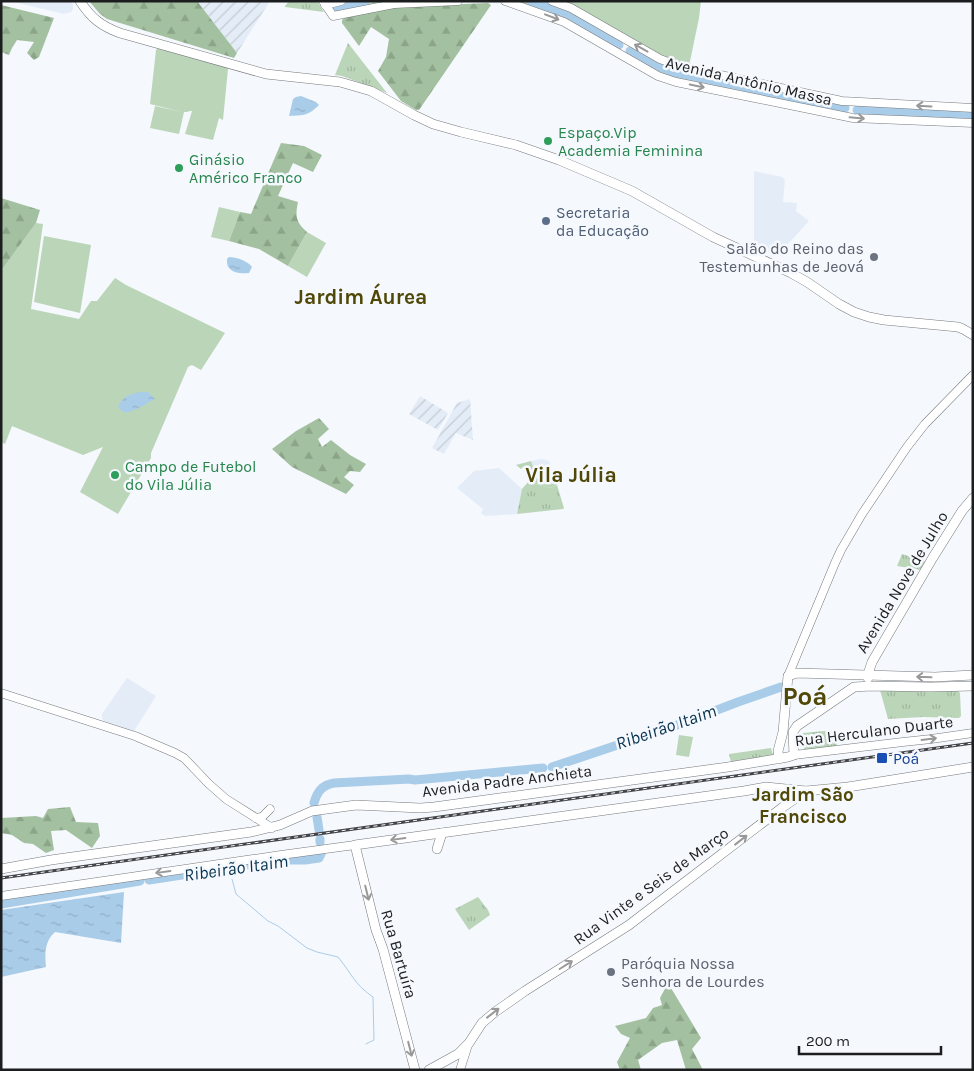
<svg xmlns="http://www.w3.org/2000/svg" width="974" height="1071" font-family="Karla,sans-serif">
<defs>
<pattern id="industrial-furrows" width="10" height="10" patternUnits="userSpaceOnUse" patternTransform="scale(1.25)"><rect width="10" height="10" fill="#e4edf7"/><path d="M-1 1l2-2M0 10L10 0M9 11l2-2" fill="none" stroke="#c3cbd3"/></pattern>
<pattern id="forest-firs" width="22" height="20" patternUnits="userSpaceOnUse" patternTransform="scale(1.25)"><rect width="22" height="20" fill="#a3c1a0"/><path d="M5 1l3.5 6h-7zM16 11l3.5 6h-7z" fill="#8ca589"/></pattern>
<pattern id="park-tufts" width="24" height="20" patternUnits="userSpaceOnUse" patternTransform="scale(1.25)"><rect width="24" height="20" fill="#bbd5b9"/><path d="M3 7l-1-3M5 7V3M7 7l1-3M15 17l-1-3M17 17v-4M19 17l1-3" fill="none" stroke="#a0b69f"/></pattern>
<pattern id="water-ripples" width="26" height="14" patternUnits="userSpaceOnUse" patternTransform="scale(1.25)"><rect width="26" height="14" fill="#a9cce9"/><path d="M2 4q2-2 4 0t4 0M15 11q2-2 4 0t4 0" fill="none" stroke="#91afc7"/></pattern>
</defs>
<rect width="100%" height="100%" fill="#f5f8fd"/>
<g fill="#e4edf7">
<path d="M10 1H71L73 5V9L71 12 64 14Z"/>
<path d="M754 171 782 177 785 180 783 202 797 203 796 211 809 221 777 256 754 245Z"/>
<path d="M542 459 549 461 555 477 549 480H538L531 461Z"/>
<path d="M499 468 522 489 517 514 485 516 481 513 483 509 457 488 474 471Z"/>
<path d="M127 678 156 696 134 731 104 721 102 718V714Z"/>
</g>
<g fill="url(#industrial-furrows)">
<path d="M197 1H270L237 53Z"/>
<path d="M420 396 448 413 438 430 409 414Z"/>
<path d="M470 399 473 440 456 433 444 454 432 448 457 403Z"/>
</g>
<g fill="#bbd5b9">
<path d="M348 1H410L336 14 331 8 334 5Z"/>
<path d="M517 1H544L561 7 570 11 622 41V46L617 49Z"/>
<path d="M560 1H701L699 18 689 66 664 58Z"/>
<path d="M632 47 657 61 846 105 848 109 845 113 668 76 659 73 627 55V51Z"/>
<path d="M158 48 227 67 228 69 223 120 219 118 213 140 185 134 192 111H190L187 112H184L179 134 150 128 155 106 182 112 150 104 156 50Z"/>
<path d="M856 106 973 111V118L857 114 855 112Z"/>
<path d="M219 207 240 212 229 241 211 237Z"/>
<path d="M36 223 43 224 31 309 79 319 91 301H97L115 278 126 285 225 333 201 370 192 365 188 367 151 453V458L118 514 80 492 103 447 83 455 12 426 5 444 1 442V271Z"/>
<path d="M307 232 326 243 307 277 288 266Z"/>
<path d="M44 236 91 245 80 313 34 302Z"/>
<path d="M531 461 538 480H549L555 477 557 485 550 488 528 482 532 474 526 470 527 468 523 467 521 469 516 465Z"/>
<path d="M679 735 693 737 689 757 676 755Z"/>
</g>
<g fill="url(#forest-firs)">
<path d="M89 1H197L237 53 234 58 107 19 100 14Z"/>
<path d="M488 3 491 5 419 110H416L401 101 378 71 386 57 389 39 371 27 359 46 342 23V20L346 17 395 7Z"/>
<path d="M1 5 54 18 39 57 34 60 27 53 34 42 17 40 12 48 9 55 1 52Z"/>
<path d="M281 143 304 146 322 155 313 172 293 163 278 196 298 202C295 216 296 223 307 232L288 266 259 249 229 241 240 212 251 214Z"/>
<path d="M1 198 40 210 36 223 1 271Z"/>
<path d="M319 418 329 429 318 439 322 447 331 440 350 455 366 464 360 472 350 471 344 477 354 485 346 494 292 467 272 449 296 431Z"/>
<path d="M70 807 76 822 98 823 100 836 92 848 66 830 51 831 54 850 46 853 33 844 24 843 12 835 1 833V818L36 816 43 818 48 809Z"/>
<path d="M668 983 701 1038 692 1049 703 1070H686L677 1040 662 1043 638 1060 641 1070H620L617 1062 630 1038 621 1034 615 1026 646 1018 653 1008 662 1005 660 998Z"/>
</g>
<g fill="url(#park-tufts)">
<path d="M289 1H317L324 12 285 7V6Z"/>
<path d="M348 43 387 93 342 76 335 75Z"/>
<path d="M528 482 550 488 557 485 564 508 563 509 517 514 522 489Z"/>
<path d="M902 554 927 562 922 570 897 566Z"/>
<path d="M944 689 958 691 960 693 961 716 959 718 923 717 888 719 880 690Z"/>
<path d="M835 730 837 747 804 750 803 733Z"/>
<path d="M771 748 773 755 731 762 729 754Z"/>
<path d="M478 897 488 910 490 915 469 930 455 909Z"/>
</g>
<g fill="url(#water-ripples)">
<path d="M301 96 316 102 319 105C308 116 304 115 289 116L293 99 296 97Z"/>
<path d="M229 257C236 257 248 261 252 267L249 273C243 274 233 273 229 268 227 266 227 262 227 259Z"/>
<path d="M141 392H148L155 399C148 402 132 414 124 412 121 411 120 409 118 406 124 396 129 394 141 392Z"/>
<path d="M124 892 121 943 55 932C44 942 45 954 46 967L1 977V910Z"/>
</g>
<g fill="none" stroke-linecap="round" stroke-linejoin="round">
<path stroke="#a9cce9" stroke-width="1" d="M232 879 236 894 268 921 278 926 307 948 317 952 338 957C352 974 354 984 373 997L374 1040 366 1044"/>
<g stroke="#a9cce9" stroke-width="9">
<path d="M531 1 567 14 619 45"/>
<path d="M336 9 365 1"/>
<path d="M630 51 653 64 673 72 798 99 845 108"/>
<path d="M857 110 973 115"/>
<path d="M552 767 683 723 738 702 781 687"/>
<path d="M314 803C317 792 322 785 334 783L409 779 415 780 543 768"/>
<path d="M317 817 319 830"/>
<path d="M320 839V842"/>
<path d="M149 880 281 860H305L319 858 321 854"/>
<path d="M1 904 140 881"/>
</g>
<defs>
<g id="tertiary">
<path d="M323 1 333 16 394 4 458 1"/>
<path d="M505 1 564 22 658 76 676 82 853 118 973 123"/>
<path d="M552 1 571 8 660 59 679 66 842 101 973 108"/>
<path d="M325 5 341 1"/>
<path d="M788 676 835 563 841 550 862 514 907 447 925 424 973 375"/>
<path d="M1 693 135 736 175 753 184 758 209 784 226 799 272 828"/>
<path d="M794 755 903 742 931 739 973 733"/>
<path d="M256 818 262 817 270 809"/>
<path d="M1 896 281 855 355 845"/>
<path d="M460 1070 468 1045"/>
</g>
<g id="secondary">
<path d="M80 1C91 18 101 26 120 33L266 74 340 82 371 91 414 115 433 124 461 132 516 145 559 160 632 191 713 237 791 273 807 282 839 304 854 312 869 317 884 320 958 327 963 329 973 335"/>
<path d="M868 678V674L872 662 932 559 962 511 973 498"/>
<path d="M779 759 778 751 783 732 788 676 797 673 935 677 973 675"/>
<path d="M437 849 442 833"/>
<path d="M1 869 51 860 251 832 280 825 312 811 356 805 420 808 434 807 728 767 788 757 794 755 793 732 797 726 854 687 871 686 931 687 973 686"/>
<path d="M415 1070 383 949 376 930 355 845 744 791 766 787 806 791 848 787 973 767"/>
<path d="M429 1070 458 1054 469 1043 482 1023 495 1012 525 991 629 925 783 807 806 791"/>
</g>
</defs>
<use href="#tertiary" stroke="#76797c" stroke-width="9"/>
<use href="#secondary" stroke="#76797c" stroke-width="10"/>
<use href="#tertiary" stroke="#fff" stroke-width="8"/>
<use href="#secondary" stroke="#fff" stroke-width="9"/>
<defs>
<path id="rail" d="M1 878 973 743"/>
</defs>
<use href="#rail" stroke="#434447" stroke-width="3"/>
<use href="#rail" stroke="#f5f8fd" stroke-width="1" stroke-dasharray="4" stroke-linecap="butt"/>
</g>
<defs><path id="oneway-shaft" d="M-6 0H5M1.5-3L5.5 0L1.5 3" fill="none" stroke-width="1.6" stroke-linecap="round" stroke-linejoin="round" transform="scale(1.25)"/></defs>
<g stroke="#99999a">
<use href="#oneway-shaft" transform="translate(552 17) rotate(21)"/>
<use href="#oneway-shaft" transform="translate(641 48) rotate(-151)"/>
<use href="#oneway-shaft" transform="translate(697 86) rotate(12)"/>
<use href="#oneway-shaft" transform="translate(924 106) rotate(-177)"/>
<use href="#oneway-shaft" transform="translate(857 118) rotate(5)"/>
<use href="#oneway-shaft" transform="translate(924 677) rotate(-178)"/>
<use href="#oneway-shaft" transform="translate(929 739) rotate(-7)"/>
<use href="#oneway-shaft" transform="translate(398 839) rotate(172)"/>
<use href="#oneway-shaft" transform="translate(741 840) rotate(-38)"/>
<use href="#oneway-shaft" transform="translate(163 872) rotate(172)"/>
<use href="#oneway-shaft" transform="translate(367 893) rotate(76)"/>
<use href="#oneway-shaft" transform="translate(566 965) rotate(-32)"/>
<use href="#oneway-shaft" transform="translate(493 1013) rotate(-38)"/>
<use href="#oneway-shaft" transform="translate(410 1049) rotate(76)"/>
</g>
<g fill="#2e9e5b" stroke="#f5f8fd" stroke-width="2">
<circle cx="548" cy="141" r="5"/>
<circle cx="179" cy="168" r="5"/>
<circle cx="115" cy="475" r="5"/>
</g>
<circle fill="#5c6f8a" stroke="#f5f8fd" stroke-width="2" cx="546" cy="221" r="5"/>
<g fill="#6b7280" stroke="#f5f8fd" stroke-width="2">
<circle cx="874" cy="257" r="5"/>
<circle cx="611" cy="972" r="5"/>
</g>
<rect fill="#1a4fb4" stroke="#f5f8fd" stroke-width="2" x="876" y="752" width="12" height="12" rx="2.5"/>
<g text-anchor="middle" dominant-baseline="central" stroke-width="5" stroke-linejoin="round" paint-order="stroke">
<g font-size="16" fill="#1c1d1f" stroke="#f5f8fd">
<text transform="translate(749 81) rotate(13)">Avenida Antônio Massa</text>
<text transform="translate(902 582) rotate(-59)">Avenida Nove de Julho</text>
<text transform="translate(874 731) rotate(-7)">Rua Herculano Duarte</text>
<text transform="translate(507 781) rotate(-7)">Avenida Padre Anchieta</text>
<text transform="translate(651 886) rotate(-36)">Rua Vinte e Seis de Março</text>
<text transform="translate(399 954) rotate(74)">Rua Bartuíra</text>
</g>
<g font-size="16" fill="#27864d" stroke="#f5f8fd" text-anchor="start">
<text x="558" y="132">Espaço.Vip<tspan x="558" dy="18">Academia Feminina</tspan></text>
<text x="189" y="159">Ginásio<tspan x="189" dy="18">Américo Franco</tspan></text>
<text x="125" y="466">Campo de Futebol<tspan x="125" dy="18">do Vila Júlia</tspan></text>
</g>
<g font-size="16" fill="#4e5e75" stroke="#f5f8fd" text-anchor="start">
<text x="556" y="212">Secretaria<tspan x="556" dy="18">da Educação</tspan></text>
</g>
<g font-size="16" fill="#5b616d" stroke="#f5f8fd" text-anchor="end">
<text x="864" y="248">Salão do Reino das<tspan x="864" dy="18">Testemunhas de Jeová</tspan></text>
<text x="621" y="963" text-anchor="start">Paróquia Nossa<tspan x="621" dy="18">Senhora de Lourdes</tspan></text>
</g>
<g font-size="16" fill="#164399" stroke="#f5f8fd" text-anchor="start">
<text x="893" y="758">Poá</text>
</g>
<g font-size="18" font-style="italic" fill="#073350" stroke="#f5f8fd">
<text transform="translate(666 727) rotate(-19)">Ribeirão Itaim</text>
<text transform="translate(236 868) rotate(-8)">Ribeirão Itaim</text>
</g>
<g font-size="19" font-weight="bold" fill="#504806" stroke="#f5f8fd">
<text x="803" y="795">Jardim São<tspan x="803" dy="22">Francisco</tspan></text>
</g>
<g font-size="21" font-weight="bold" fill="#504806" stroke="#f5f8fd">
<text x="361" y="297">Jardim Áurea</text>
<text x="571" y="475">Vila Júlia</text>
</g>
<g font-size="26" font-weight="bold" fill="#504806" stroke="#f5f8fd">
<text x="805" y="696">Poá</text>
</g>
</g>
<rect width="974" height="1071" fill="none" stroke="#1c1d1f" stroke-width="5"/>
<path d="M799 1046v8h142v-8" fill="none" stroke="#1c1d1f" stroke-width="2.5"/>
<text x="806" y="1046" font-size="15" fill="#1c1d1f" stroke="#f5f8fd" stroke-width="4" paint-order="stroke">200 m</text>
</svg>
